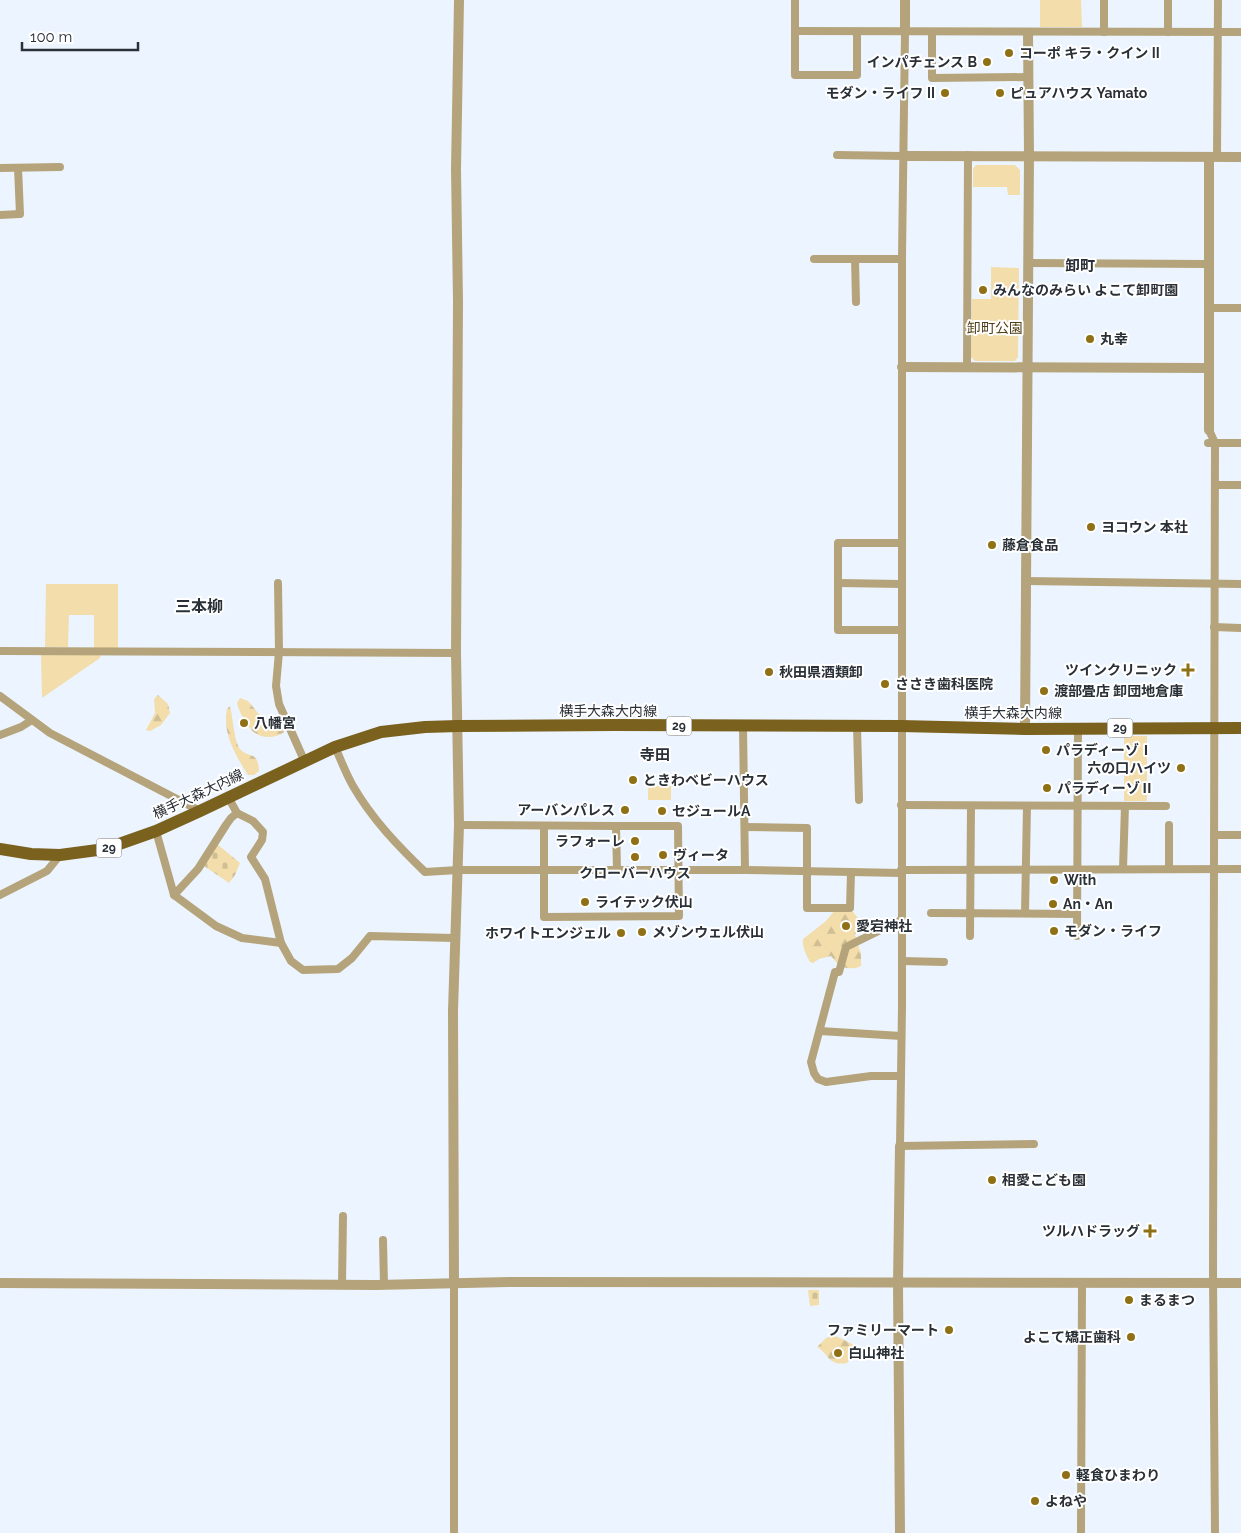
<svg xmlns="http://www.w3.org/2000/svg" width="1241" height="1533" font-family="Raleway,'Noto Sans JP',sans-serif">
<defs>
<pattern id="forest-firs" width="22" height="20" patternUnits="userSpaceOnUse" patternTransform="scale(1.25)"><rect width="22" height="20" fill="#f2ddab"/><path d="M5 1l3.5 6h-7zM16 11l3.5 6h-7z" fill="#d0be94"/></pattern>
<pattern id="cemetery-stones" width="16" height="16" patternUnits="userSpaceOnUse" patternTransform="scale(1.25)"><rect width="16" height="16" fill="#f2ddab"/><path d="M2 7V4a2 2 0 0 1 4 0v3zM10 15v-3a2 2 0 0 1 4 0v3z" fill="#d0be94"/></pattern>
</defs>
<rect width="100%" height="100%" fill="#ecf5ff"/>
<g fill="#f2ddab">
<path d="M1040 0H1081L1082 27H1040Z"/>
<path d="M976 165H1015L1020 170V195H1008L1007 187H973V169Z"/>
<path d="M991 267 1019 268 1018 357 1015 361H975L971 357 972 299H991Z"/>
<path d="M46 584H118V648H94V615H69L68 647H45Z"/>
<path d="M41 654H101L100 658 42 698Z"/>
<rect x="1124" y="736" width="23" height="65"/>
<rect x="648" y="786" width="23" height="14"/>
</g>
<g fill="url(#forest-firs)">
<path d="M158 695 168 704 170 713 161 725 150 731 146 730 155 713 154 699Z"/>
<path d="M240 698 248 701 264 720 283 729 284 732C277 738 263 739 255 733 248 728 239 712 237 703Z"/>
<path d="M230 706C233 718 234 741 240 749 249 759 258 750 259 771L254 775H248C235 755 222 732 227 709Z"/>
<path d="M835 910 853 912 858 918 861 926 855 935 861 954V966C854 970 841 969 836 962 834 960 833 958 831 956L819 959 813 963 810 962C806 954 802 947 803 939L826 921Z"/>
<path d="M831 1336 838 1337 854 1345 856 1352 847 1363C828 1366 830 1355 817 1347L826 1338Z"/>
</g>
<g fill="url(#cemetery-stones)">
<path d="M217 844 240 863 235 875 229 883 204 866Z"/>
<path d="M808 1290H819V1305L810 1306Z"/>
</g>
<g fill="none" stroke-linecap="round" stroke-linejoin="round">
<g stroke="#b5a47b" stroke-width="8">
<path d="M795 0V75H857V32"/>
<path d="M1168 0V32"/>
<path d="M795 31 1241 32"/>
<path d="M905 32 902 258V1007L900 1146 1034 1144"/>
<path d="M932 32V78L1029 77"/>
<path d="M1104 32V0"/>
<path d="M837 155 903 156"/>
<path d="M1217 157 1218 0"/>
<path d="M0 168 60 167"/>
<path d="M0 215 20 214 18 168"/>
<path d="M814 259H902"/>
<path d="M855 259 856 302"/>
<path d="M1028 263 1208 264"/>
<path d="M1208 308H1241"/>
<path d="M967 367 968 155"/>
<path d="M1209 430 1215 443 1213 1274 1215 1533"/>
<path d="M1208 443H1241"/>
<path d="M1215 485H1241"/>
<path d="M1026 581 1241 584"/>
<path d="M278 583 279 652 276 686 279 704 304 760"/>
<path d="M838 583 901 584"/>
<path d="M1214 627 1241 628"/>
<path d="M901 630H838V543H902"/>
<path d="M0 651 456 653"/>
<path d="M0 696 50 733 200 811"/>
<path d="M743 726 745 870"/>
<path d="M857 726 859 800"/>
<path d="M0 735 21 727 32 720"/>
<path d="M335 747C341 760 346 774 353 786 372 819 398 846 425 872L458 870H745L901 873"/>
<path d="M228 797 237 813 253 821 263 832 262 840 251 857 265 879 281 943"/>
<path d="M901 805 1166 806"/>
<path d="M459 825 616 826"/>
<path d="M1169 825V869"/>
<path d="M544 826V917L679 916 678 826H616L617 870"/>
<path d="M745 827 807 828V908H850L851 872"/>
<path d="M156 831 174 895 216 926 242 938 281 943 291 961 303 970 338 969 352 958 370 936 455 938"/>
<path d="M1215 835H1241"/>
<path d="M1123 869 1125 806"/>
<path d="M901 870 1241 869"/>
<path d="M0 895 47 871 60 855"/>
<path d="M174 895 198 869 226 825 231 818 237 813"/>
<path d="M931 913 1077 914"/>
<path d="M1025 913 1027 806"/>
<path d="M970 936 971 806"/>
<path d="M1077 936 1078 728"/>
<path d="M902 961 944 962"/>
<path d="M820 1031 901 1036"/>
<path d="M901 1076H871L826 1082 818 1079 814 1073 811 1062 835 972H839L846 947 901 920"/>
<path d="M383 1240 384 1285"/>
<path d="M454 1283V1533"/>
<path d="M342 1285 343 1216"/>
<path d="M1081 1533 1082 1283"/>
</g>
<g stroke="#b5a47b" stroke-width="10">
<path d="M905 32V0"/>
<path d="M903 156 1241 157"/>
<path d="M902 367 1209 368"/>
<path d="M1209 430V157"/>
<path d="M1025 729 1029 156 1028 33"/>
<path d="M0 1283 376 1285 509 1282 1241 1283"/>
<path d="M454 1283 453 1011 459 825 456 653 458 301 456 169 459 0"/>
<path d="M900 1533 898 1283 900 1146"/>
</g>
<path stroke="#7a611e" stroke-width="12" d="M0 849 31 854 60 855 105 849 156 831 200 811 335 747 381 732 425 727 458 726 615 725 901 726 1025 729 1241 728"/>
</g>
<g fill="#8f7015" stroke="#fff" stroke-width="2">
<circle cx="1009" cy="53" r="5"/>
<circle cx="987" cy="62" r="5"/>
<circle cx="945" cy="93" r="5"/>
<circle cx="1000" cy="93" r="5"/>
<circle cx="983" cy="290" r="5"/>
<circle cx="1090" cy="339" r="5"/>
<circle cx="1091" cy="527" r="5"/>
<circle cx="992" cy="545" r="5"/>
<path d="M1185.5 662.5h5v5h5v5h-5v5h-5v-5h-5v-5h5z"/>
<circle cx="769" cy="672" r="5"/>
<circle cx="885" cy="684" r="5"/>
<circle cx="1044" cy="691" r="5"/>
<circle cx="244" cy="723" r="5"/>
<circle cx="1046" cy="750" r="5"/>
<circle cx="1181" cy="768" r="5"/>
<circle cx="633" cy="780" r="5"/>
<circle cx="1047" cy="788" r="5"/>
<circle cx="625" cy="810" r="5"/>
<circle cx="662" cy="811" r="5"/>
<circle cx="635" cy="841" r="5"/>
<circle cx="663" cy="855" r="5"/>
<circle cx="635" cy="857" r="5"/>
<circle cx="1054" cy="880" r="5"/>
<circle cx="585" cy="902" r="5"/>
<circle cx="1053" cy="904" r="5"/>
<circle cx="846" cy="926" r="5"/>
<circle cx="1054" cy="931" r="5"/>
<circle cx="642" cy="932" r="5"/>
<circle cx="621" cy="933" r="5"/>
<circle cx="992" cy="1180" r="5"/>
<path d="M1147.5 1223.5h5v5h5v5h-5v5h-5v-5h-5v-5h5z"/>
<circle cx="1129" cy="1300" r="5"/>
<circle cx="949" cy="1330" r="5"/>
<circle cx="1131" cy="1337" r="5"/>
<circle cx="838" cy="1353" r="5"/>
<circle cx="1066" cy="1475" r="5"/>
<circle cx="1035" cy="1501" r="5"/>
</g>
<g text-anchor="middle" dominant-baseline="central" stroke-width="4" stroke-linejoin="round" paint-order="stroke">
<g fill="#fff" stroke="#6a6e73" stroke-width="1">
<rect x="666.5" y="716.5" width="25" height="19" rx="4"/>
<rect x="1107.5" y="718.5" width="25" height="19" rx="4"/>
<rect x="96.5" y="838.5" width="25" height="19" rx="4"/>
</g>
<g font-size="12" font-weight="bold" fill="#2a3037">
<text x="679" y="726">29</text>
<text x="1120" y="728">29</text>
<text x="109" y="848">29</text>
</g>
<g font-size="14" font-weight="bold" fill="#2a3037" stroke="#fff" text-anchor="start">
<text x="1019" y="53">コーポ キラ・クイン II</text>
<text x="977" y="62" text-anchor="end">インパチェンス B</text>
<text x="935" y="93" text-anchor="end">モダン・ライフ II</text>
<text x="1010" y="93">ピュアハウス Yamato</text>
<text x="993" y="290">みんなのみらい よこて卸町園</text>
<text x="1100" y="339">丸幸</text>
<text x="1101" y="527">ヨコウン 本社</text>
<text x="1002" y="545">藤倉食品</text>
<text x="1177" y="670" text-anchor="end">ツインクリニック</text>
<text x="779" y="672">秋田県酒類卸</text>
<text x="895" y="684">ささき歯科医院</text>
<text x="1054" y="691">渡部畳店 卸団地倉庫</text>
<text x="254" y="723">八幡宮</text>
<text x="1056" y="750">パラディーゾⅠ</text>
<text x="1171" y="768" text-anchor="end">六の口ハイツ</text>
<text x="643" y="780">ときわベビーハウス</text>
<text x="1057" y="788">パラディーゾⅡ</text>
<text x="615" y="810" text-anchor="end">アーバンパレス</text>
<text x="672" y="811">セジュールA</text>
<text x="625" y="841" text-anchor="end">ラフォーレ</text>
<text x="673" y="855">ヴィータ</text>
<text x="635" y="873" text-anchor="middle">クローバーハウス</text>
<text x="1064" y="880">With</text>
<text x="595" y="902">ライテック伏山</text>
<text x="1063" y="904">An・An</text>
<text x="856" y="926">愛宕神社</text>
<text x="1064" y="931">モダン・ライフ</text>
<text x="652" y="932">メゾンウェル伏山</text>
<text x="611" y="933" text-anchor="end">ホワイトエンジェル</text>
<text x="1002" y="1180">相愛こども園</text>
<text x="1140" y="1231" text-anchor="end">ツルハドラッグ</text>
<text x="1139" y="1300">まるまつ</text>
<text x="939" y="1330" text-anchor="end">ファミリーマート</text>
<text x="1121" y="1337" text-anchor="end">よこて矯正歯科</text>
<text x="848" y="1353">白山神社</text>
<text x="1076" y="1475">軽食ひまわり</text>
<text x="1045" y="1501">よねや</text>
</g>
<g font-size="14" fill="#504118" stroke="#fff">
<text x="995" y="328">卸町公園</text>
</g>
<g font-size="14" fill="#2a3037" stroke="#fff">
<text x="608" y="711">横手大森大内線</text>
<text x="1013" y="713">横手大森大内線</text>
<text transform="translate(198 794) rotate(-25)">横手大森大内線</text>
</g>
<g font-size="15" font-weight="bold" fill="#2a3037" stroke="#fff">
<text x="1080" y="266">卸町</text>
<text x="655" y="755">寺田</text>
</g>
<g font-size="16" font-weight="bold" fill="#2a3037" stroke="#fff">
<text x="199" y="606">三本柳</text>
</g>
</g>
<path d="M22 42v8h116v-8" fill="none" stroke="#2a3037" stroke-width="2.5"/>
<text x="30" y="42" font-size="15" fill="#2a3037" stroke="#ffffff" stroke-width="4" paint-order="stroke">100 m</text>
</svg>
